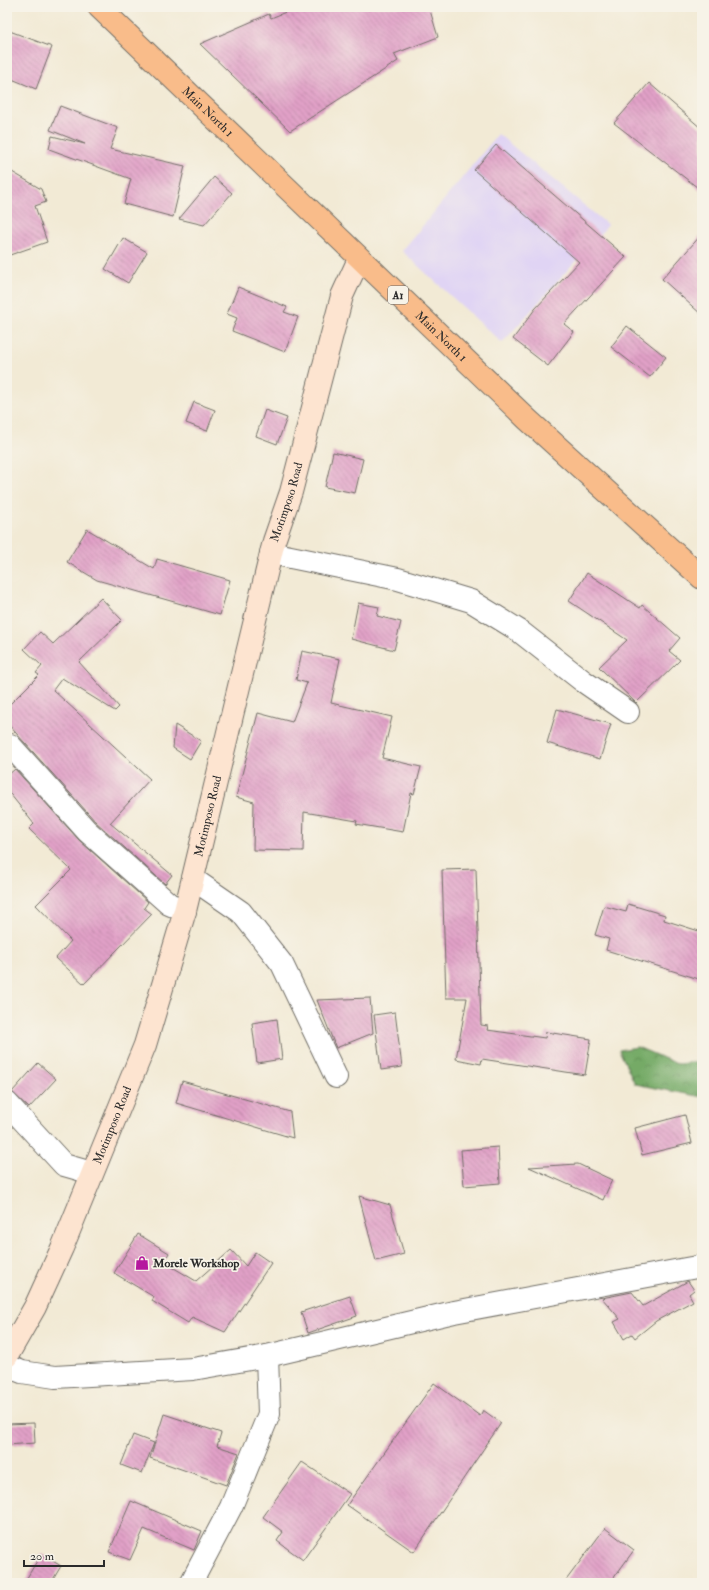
<svg xmlns="http://www.w3.org/2000/svg" width="709" height="1590" font-family="'IM FELL Double Pica',serif">
<defs>
<pattern id="forest-crowns" width="20" height="18" patternUnits="userSpaceOnUse"><rect width="20" height="18" fill="#75aa66"/><path d="M2 6a3 3 0 1 1 6 0M12 15a3 3 0 1 1 6 0" fill="none" stroke="#608b54"/></pattern>
<pattern id="building-back-hatch" width="6" height="6" patternUnits="userSpaceOnUse"><rect width="6" height="6" fill="#e1a0c7"/><path d="M-1 5l2 2M0 0l6 6M5-1l2 2" fill="none" stroke="#b783a2"/></pattern>
</defs>
<rect width="100%" height="100%" fill="#f7f3e8"/>
<filter id="ink" filterUnits="userSpaceOnUse"><feTurbulence type="fractalNoise" baseFrequency=".025" numOctaves="2"/><feDisplacementMap in="SourceGraphic" scale="8" xChannelSelector="R" yChannelSelector="G"/><feConvolveMatrix kernelMatrix="1 2 1 2 8 2 1 2 1" color-interpolation-filters="sRGB"/></filter>
<filter id="wash" filterUnits="userSpaceOnUse"><feTurbulence type="fractalNoise" baseFrequency=".012" numOctaves="4" result="noise"/><feDisplacementMap in="SourceGraphic" scale="16" xChannelSelector="R" yChannelSelector="G"/><feGaussianBlur stdDeviation="0.9" result="paint"/><feColorMatrix in="noise" values="0 0 0 0 0 0 0 0 0 0 0 0 0 0 0 0 0 1.4 0 .05"/><feComposite in="paint" operator="in"/></filter>
<g filter="url(#wash)">
<rect width="100%" height="100%" fill="#f2ead5"/>
<path fill="#e0d4f4" d="M498 134 608 225 502 343 402 251Z"/>
<path fill="url(#forest-crowns)" stroke="#506a48" d="M637 1047 678 1064 702 1061V1097L635 1084 619 1050Z"/>
<g id="blocks">
<g fill="url(#building-back-hatch)">
<path d="M298 7H429L438 37 394 54 398 61 290 131 200 44 269 14 271 18Z"/>
<path d="M7 30 52 47 36 89 7 77Z"/>
<path d="M649 83 702 129V191L614 123Z"/>
<path d="M60 106 118 128 110 149 185 166 173 217 124 204 131 179 49 149 52 136 85 144 50 130Z"/>
<path d="M496 145 626 257 564 324 574 332 548 366 513 339 535 309 579 262 474 170Z"/>
<path d="M7 169 41 189 46 202 35 206 47 242 7 256Z"/>
<path d="M214 177 232 193 204 225 179 219Z"/>
<path d="M702 234V315L662 279Z"/>
<path d="M123 238 147 252 128 283 105 269Z"/>
<path d="M238 287 287 307 284 312 298 317 285 352 232 331 237 318 227 314Z"/>
<path d="M627 326 666 357 650 377 611 347Z"/>
<path d="M194 402 215 410 207 431 186 423Z"/>
<path d="M265 410 287 418 277 444 256 436Z"/>
<path d="M333 452 363 459 355 493 325 487Z"/>
<path d="M87 529 154 569 157 559 230 580 220 615 97 580 67 562Z"/>
<path d="M587 573 640 608 642 605 680 638 669 651 680 660 636 703 599 667 627 640 569 601Z"/>
<path d="M101 598 122 620 79 662 119 707 115 711 62 678 53 690 150 779 110 823 172 875 165 884 96 822 7 723V707L39 675 36 673 42 666 24 649 40 632 53 644Z"/>
<path d="M358 603 379 607 377 616 401 622 394 650 351 639Z"/>
<path d="M302 651 340 659 331 703 392 717 382 758 421 767 414 794 411 793 403 832 356 824 357 821 304 812 303 851 253 850 254 802 236 797 258 713 292 722 307 683 296 680Z"/>
<path d="M557 709 611 724 600 759 547 743Z"/>
<path d="M175 725 201 741 190 759 173 748Z"/>
<path d="M15 769 79 840 148 902 144 908 152 914 84 984 56 958 71 941 36 905 71 870 29 829 34 824 7 790V776Z"/>
<path d="M476 869 481 1025 488 1026 487 1030 545 1038 546 1032 591 1039 585 1075 482 1059 481 1064 456 1059 467 998H446L442 870Z"/>
<path d="M628 904 665 915 664 920 702 932V980L606 950 609 939 595 935 604 906 626 912Z"/>
<path d="M370 998 373 1033 336 1048 317 1000Z"/>
<path d="M395 1012 402 1067 381 1070 374 1015Z"/>
<path d="M277 1019 282 1059 257 1063 252 1023Z"/>
<path d="M38 1063 56 1079 29 1108 12 1092Z"/>
<path d="M182 1081 290 1112 293 1138 176 1103Z"/>
<path d="M685 1115 692 1143 642 1155 635 1128Z"/>
<path d="M498 1147 500 1183 464 1186 461 1150Z"/>
<path d="M578 1164 612 1180 603 1200 529 1167Z"/>
<path d="M359 1196 390 1205 404 1254 376 1261Z"/>
<path d="M138 1234 169 1253 164 1262 196 1281 231 1250 246 1266 255 1252 271 1263 225 1332 192 1317 188 1323 152 1301 154 1297 114 1273Z"/>
<path d="M688 1281 694 1290 689 1294 693 1301 656 1321 635 1338 632 1334 624 1339 614 1322 620 1319 602 1298 632 1292 643 1306Z"/>
<path d="M350 1296 357 1316 308 1333 301 1312Z"/>
<path d="M434 1383 480 1416 483 1410 501 1423 414 1552 347 1505Z"/>
<path d="M164 1414 221 1433 217 1446 239 1453 226 1485 150 1458Z"/>
<path d="M34 1423 35 1443 7 1445V1424Z"/>
<path d="M133 1435 154 1443 142 1473 121 1465Z"/>
<path d="M302 1462 350 1494 303 1560 277 1541 283 1532 263 1517Z"/>
<path d="M131 1501 202 1531 194 1550 144 1529 130 1560 109 1552Z"/>
<path d="M605 1528 634 1550 610 1583H564Z"/>
<path d="M41 1554 61 1566 51 1583H24Z"/>
</g>
</g>
</g>
<g filter="url(#ink)">
<use href="#blocks" fill-opacity="0" stroke="#716e66" stroke-width="1"/>
<g fill="none" stroke-linecap="round" stroke-linejoin="round">
<defs>
<g id="street">
<path d="M271 553 398 579 471 601 518 630 583 681 628 712"/>
<path d="M7 748 10 745 87 831 169 904 185 911"/>
<path d="M193 879 241 912 282 964 336 1077"/>
<path d="M7 1103 64 1165 92 1173"/>
<path d="M7 1366 22 1372 55 1377 193 1369 267 1356 454 1312 702 1266"/>
<path d="M191 1583 231 1507 269 1414 267 1356"/>
</g>
<g id="secondary">
<path id="s1" d="M7 1356 35 1307 62 1248 145 1045 185 911 274 541 291 492 342 296 359 259"/>
</g>
<g id="primary">
<path id="s2" d="M99 7 527 419 702 578"/>
</g>
</defs>
<use href="#street" stroke="#716e66" stroke-width="24"/>
<use href="#secondary" stroke="#716e66" stroke-width="24"/>
<use href="#primary" stroke="#716e66" stroke-width="24"/>
<use href="#street" stroke="#fff" stroke-width="22"/>
<use href="#secondary" stroke="#fde4d0" stroke-width="22"/>
<use href="#primary" stroke="#f9bc8a" stroke-width="22"/>
</g>
</g>
<defs>
<symbol id="shop-bare" viewBox="-9 -9 18 18"><path d="M-5-2.5h2.3a2.7 3.5 0 0 1 5.4 0H5L5.5 6h-11ZM-1.5-2.5h3a1.5 2.3 0 0 0-3 0Z" fill="#b5179e" stroke="#f7f3e8" stroke-width="2.5" paint-order="stroke"/></symbol>
</defs>
<g fill-rule="evenodd">
<use href="#shop-bare" x="132" y="1253" width="20" height="20"/>
</g>
<g text-anchor="middle" dominant-baseline="central" stroke-width="3.5" stroke-linejoin="round" paint-order="stroke">
<rect fill="#f7f3e8" stroke="#686764" stroke-width="1" x="388" y="286" width="20" height="18" rx="3"/>
<g font-size="11" font-weight="bold" fill="#2b2b2b">
<text x="398" y="295">A1</text>
</g>
<g font-size="12" fill="#2b2b2b" stroke="#f7f3e8">
<text stroke="none"><textPath href="#s2" startOffset="151">Main North 1</textPath></text>
<text stroke="none"><textPath href="#s2" startOffset="475">Main North 1</textPath></text>
<text stroke="none"><textPath href="#s1" startOffset="902">Motimposo Road</textPath></text>
<text stroke="none"><textPath href="#s1" startOffset="578">Motimposo Road</textPath></text>
<text stroke="none"><textPath href="#s1" startOffset="254">Motimposo Road</textPath></text>
</g>
<g font-size="12" font-weight="bold" fill="#2b2b2b" stroke="#f7f3e8" text-anchor="start">
<text x="153" y="1263">Morele Workshop</text>
</g>
</g>
<rect width="709" height="1590" fill="none" stroke="#f7f3e8" stroke-width="24"/>
<path d="M24 1560v6h80v-6" fill="none" stroke="#2b2b2b" stroke-width="2"/>
<text x="30" y="1560" font-size="12" fill="#2b2b2b" stroke="#f7f3e8" stroke-width="3" paint-order="stroke">20 m</text>
</svg>
